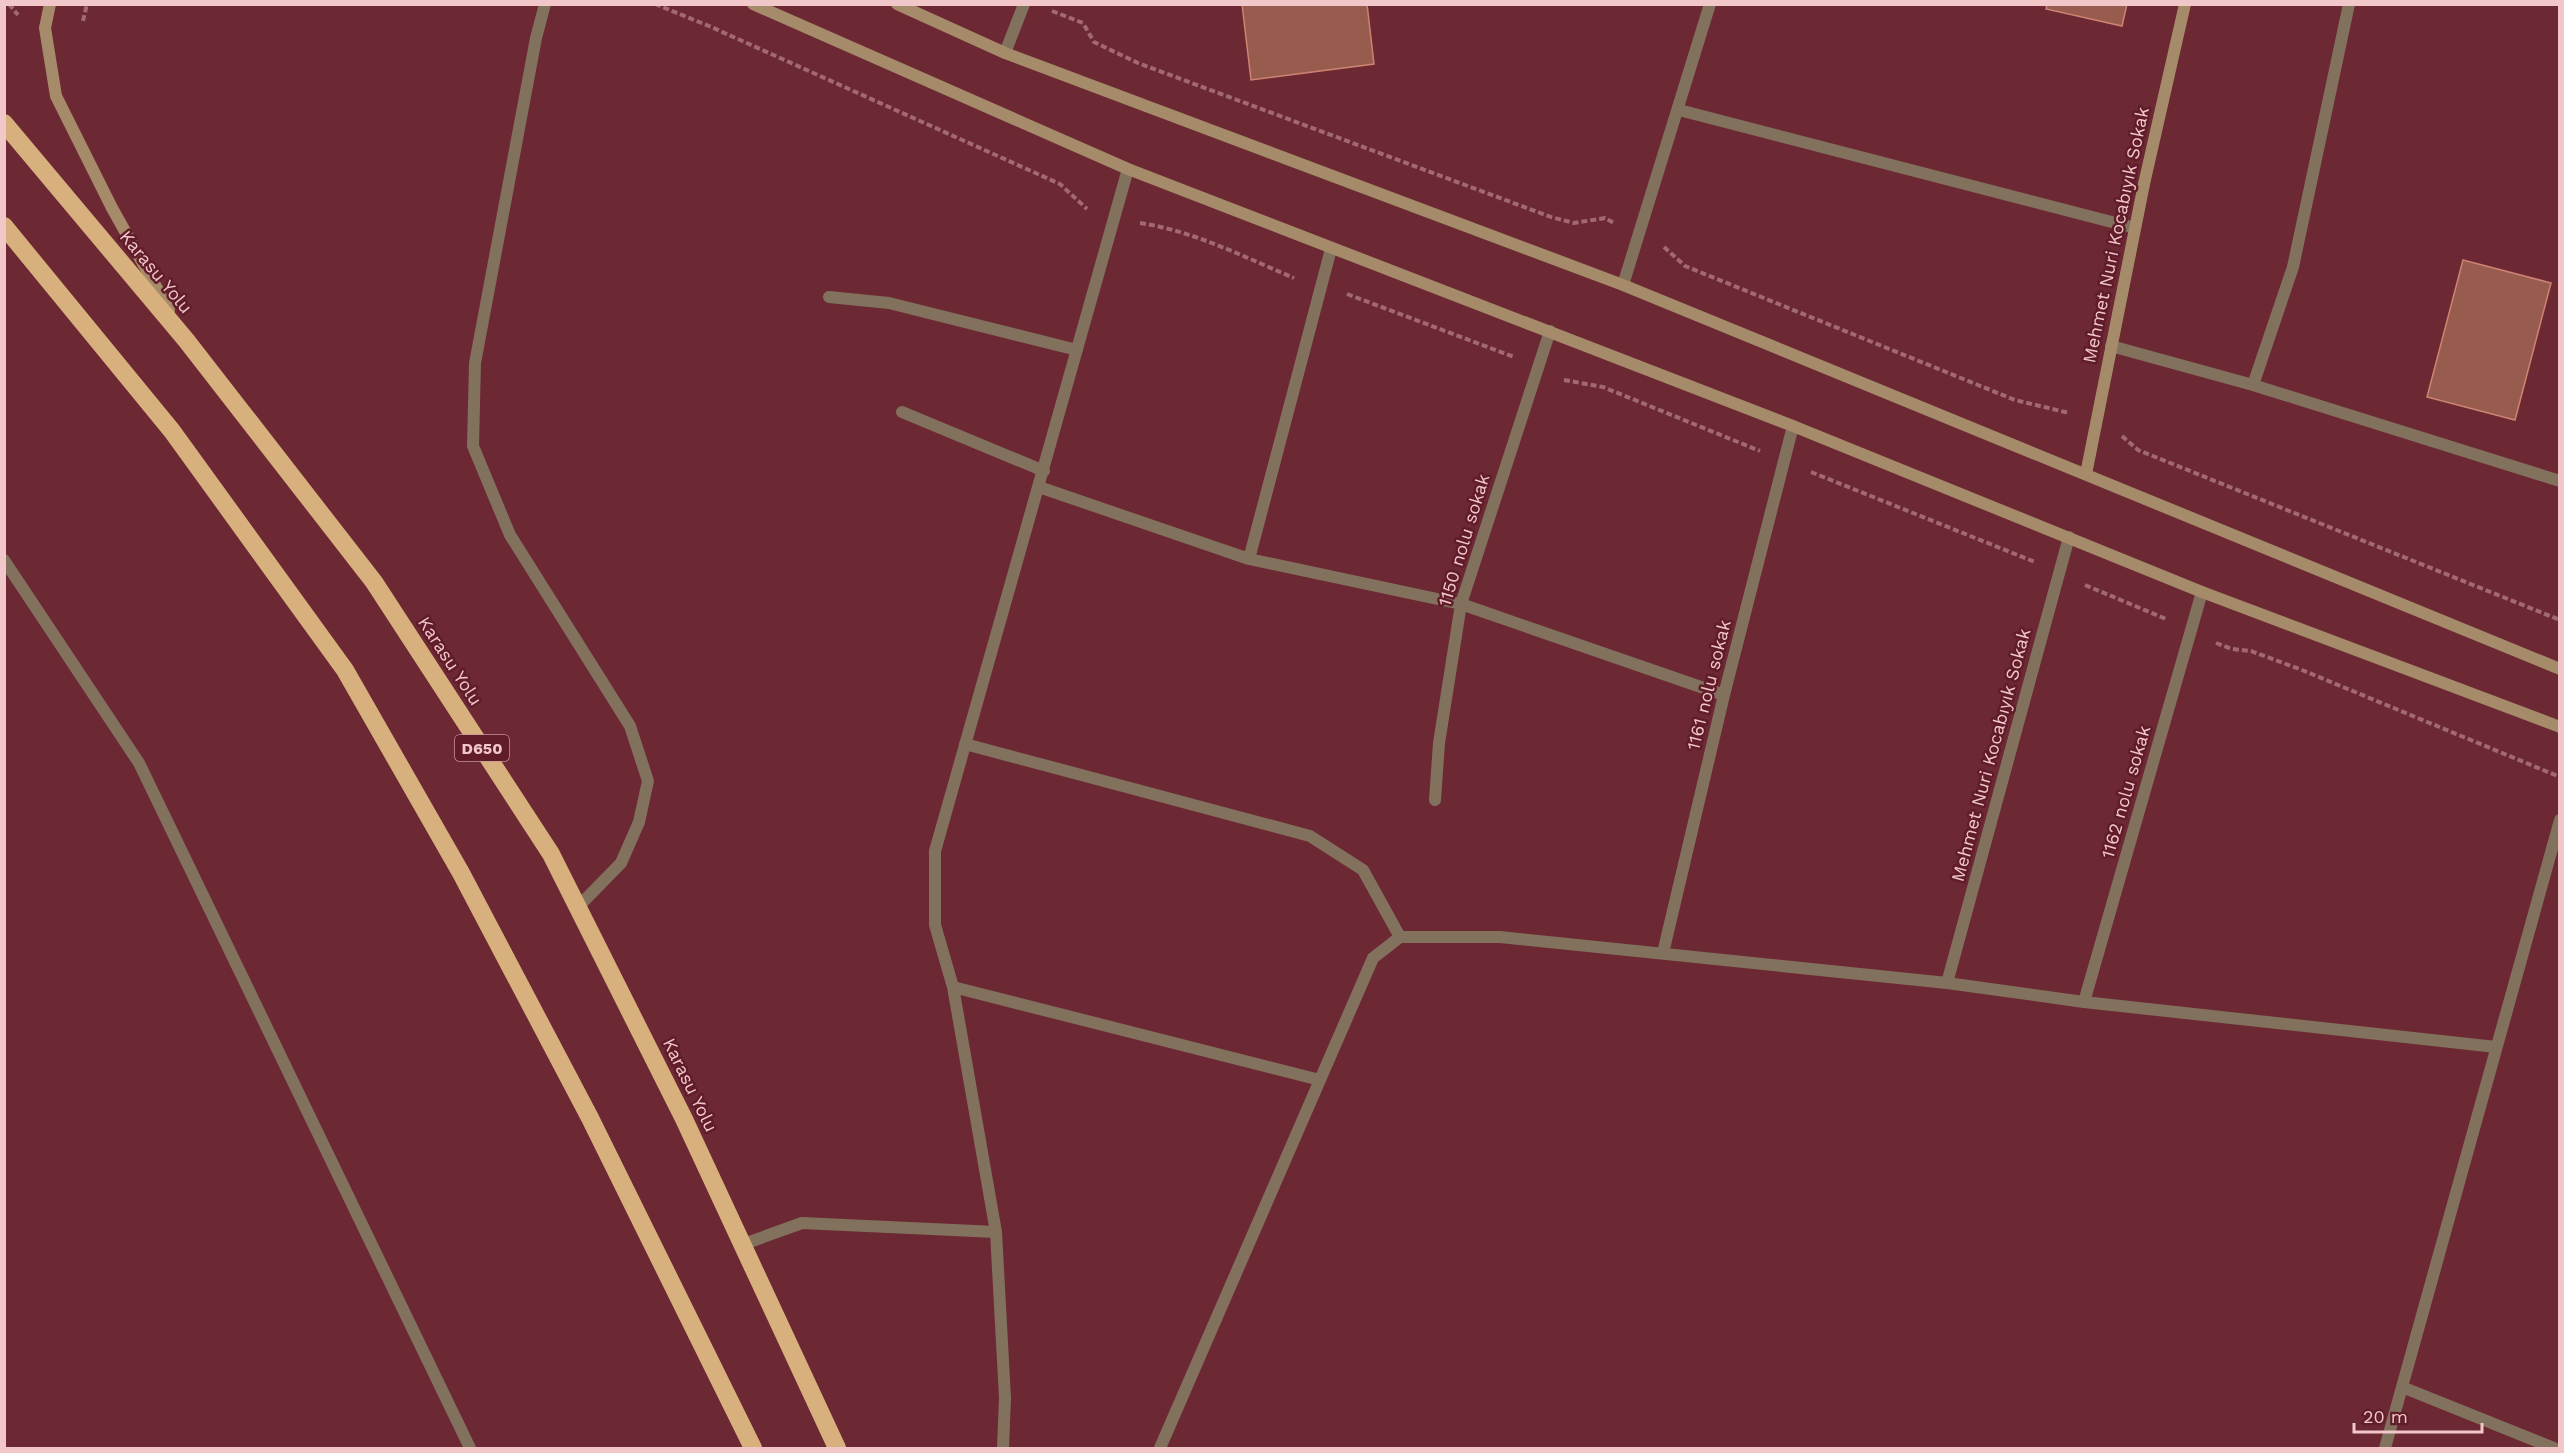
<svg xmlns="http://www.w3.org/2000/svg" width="2564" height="1453" font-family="'Work Sans',sans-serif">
<rect width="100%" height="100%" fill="#6c2833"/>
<path fill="#985c4f" stroke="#ce8372" stroke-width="1.5" d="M1242 4H1367L1374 64 1251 80Z
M2047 4H2127L2122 26 2046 9Z
M2463 260 2551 283 2515 420 2427 397Z"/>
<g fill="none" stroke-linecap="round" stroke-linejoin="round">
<path stroke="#a26970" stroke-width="4" stroke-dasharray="6 3" stroke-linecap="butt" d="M9 4 18 15
M655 4 709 26 1060 184 1087 209
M1052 11 1083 23 1094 42 1138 63 1551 217 1574 223 1605 218 1614 223
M83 21 87 4
M1140 223C1194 231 1244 257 1294 278
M1664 247 1685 266 2015 400 2069 413
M1347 294 1514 357
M1564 380 1603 387 1760 451
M2122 436 2138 450 2560 620
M1811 472 2035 562
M2085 585 2166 619
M2216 643 2232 649 2251 651 2302 670 2560 777"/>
<path stroke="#82715d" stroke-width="12" d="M545 4 536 38 475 363 473 446 510 535 630 726 648 781 639 822 621 863 578 907
M1005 53 1024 4
M1679 110 2135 228
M1623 285 1710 4
M829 297 889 303 1077 350
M2111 346 2253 385 2560 481
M2253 385 2293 267 2349 4
M902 412 1044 471
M1039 487 1249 559 1461 604 1724 695
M1249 559 1331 249
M4 560 139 763 470 1448
M965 744 1310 836 1363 870 1400 937
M1435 800 1439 743 1461 604 1550 331
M1663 953 1724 695 1793 426
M1947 983 2069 537
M953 987 1320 1080
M2084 1002 2202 592
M744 1244 802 1223 996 1232
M2402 1387 2554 1448
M1003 1448 1005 1398 996 1232 953 987 935 925V851L1128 169
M1160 1448 1373 958 1400 937H1500L1947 983 2084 1002 2496 1047
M2385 1448 2560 820"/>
<path stroke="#a58b6a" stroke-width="12" d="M50 4 45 28 56 96 112 208 169 310
M753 4 1128 169 1793 426 2202 592 2560 727
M897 4 1005 53 1623 285 2560 669
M2086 474 2144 184 2185 4"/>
<path stroke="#d7b07d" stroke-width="18" d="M4 123 186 340 374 582 551 854 684 1119 837 1448
M4 226 172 431 345 670 461 873 590 1118 753 1448"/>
</g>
<g text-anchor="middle" stroke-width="5" stroke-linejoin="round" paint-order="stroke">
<rect fill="#601d29" stroke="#c6949a" stroke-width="1.5" x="455" y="735" width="54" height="26" rx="4.5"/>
<g font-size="16" font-weight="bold" fill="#f2c7ca">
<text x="482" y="754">D650</text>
</g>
<g font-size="18" fill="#f2c7ca" stroke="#601d29">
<text transform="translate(2116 235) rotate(-78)" y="6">Mehmet Nuri Kocabıyık Sokak</text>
<text transform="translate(156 272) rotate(50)" y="6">Karasu Yolu</text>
<text transform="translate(1464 540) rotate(-73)" y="6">1150 nolu sokak</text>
<text transform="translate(450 661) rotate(57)" y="6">Karasu Yolu</text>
<text transform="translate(1709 685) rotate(-76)" y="6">1161 nolu sokak</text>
<text transform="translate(1991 755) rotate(-75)" y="6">Mehmet Nuri Kocabıyık Sokak</text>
<text transform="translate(2126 792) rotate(-74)" y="6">1162 nolu sokak</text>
<text transform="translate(690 1085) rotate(64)" y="6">Karasu Yolu</text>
</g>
</g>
<rect width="2564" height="1453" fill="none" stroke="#f2c7ca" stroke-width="12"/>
<path d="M2354 1423v9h128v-9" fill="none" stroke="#f2c7ca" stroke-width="3"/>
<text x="2363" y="1423" font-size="18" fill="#f2c7ca" stroke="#601d29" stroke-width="4.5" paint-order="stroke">20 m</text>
</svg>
